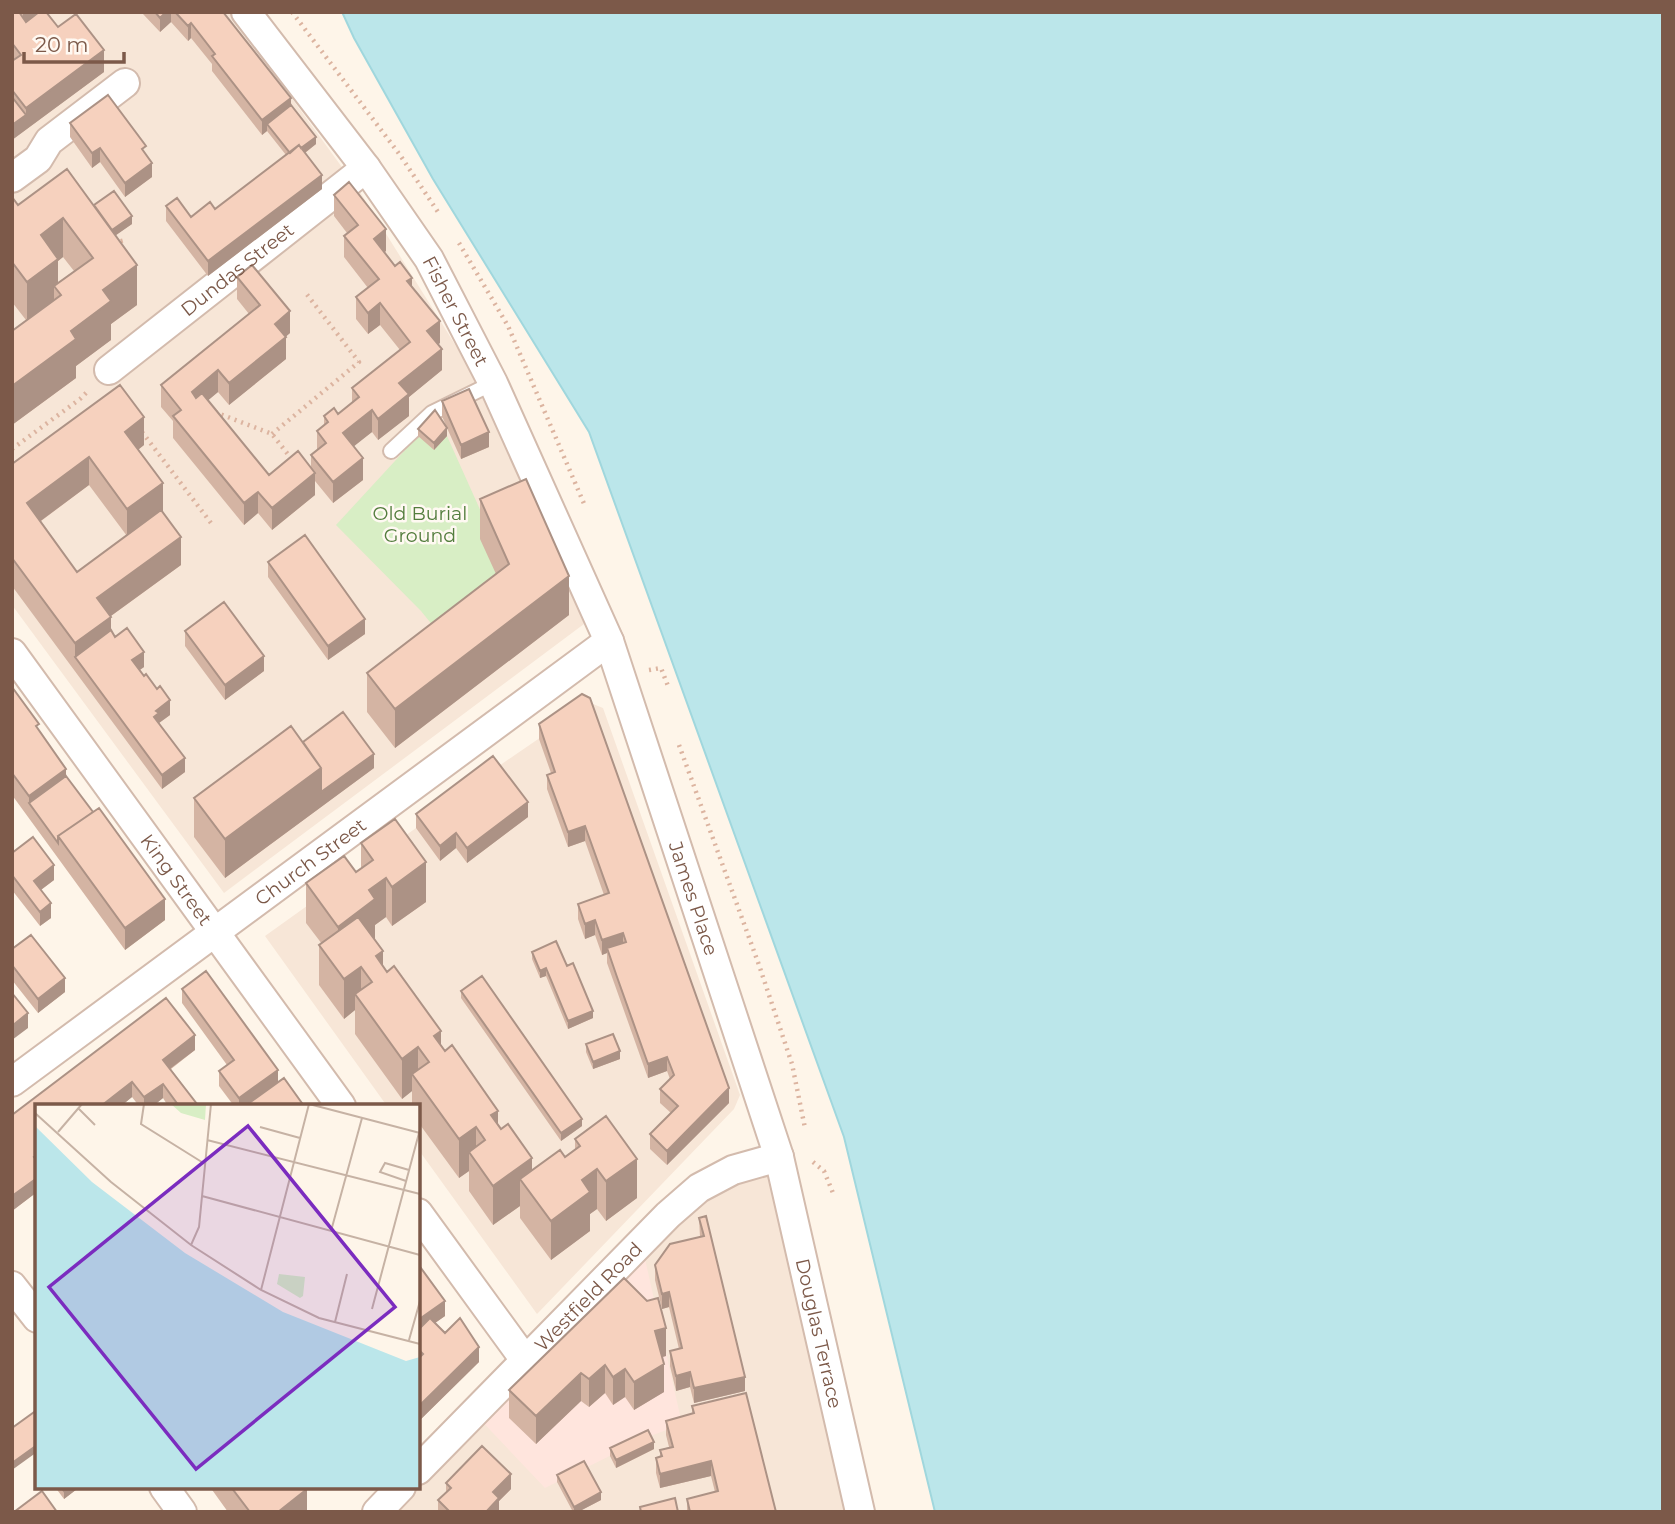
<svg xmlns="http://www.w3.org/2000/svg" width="1675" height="1524" font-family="Montserrat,sans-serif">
<rect width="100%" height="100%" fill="#fef5e9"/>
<path fill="#f7e6d7" d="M12 12H229L360 192 484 391 584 624 224 893 12 605Z
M593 704 603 708 740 1095 734 1109 537 1314 418 1149V1106H387L265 936 416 828 493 770 582 709Z
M779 1157 850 1512H377L401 1487H418V1470L668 1215Z"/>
<path fill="#ffe5dd" d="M641 1241 682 1424 648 1437 545 1488 474 1413Z"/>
<path fill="#d8eec5" d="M418 436H447L491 534 509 604 451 648 421 611 336 525Z"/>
<path fill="#bbe6ea" stroke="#a0d7dd" stroke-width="2" d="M342 12H1663V1512H935L844 1137 589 432 433 179 354 38Z"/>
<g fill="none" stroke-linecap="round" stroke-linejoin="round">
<g stroke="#d3bbad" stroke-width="18">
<path id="service" d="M391 451 432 413 493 383"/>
</g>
<g stroke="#d3bbad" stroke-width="32">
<g id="minor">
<path id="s1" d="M246 12 366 168 429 259 493 383 609 641 779 1157 860 1512"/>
<path d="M12 178 38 159 49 141 125 83"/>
<path id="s2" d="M109 370 366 168"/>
<path id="s3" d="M12 653 341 1106"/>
<path id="s4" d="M12 1082 609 641"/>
<path d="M418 1213 525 1360"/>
<path d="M12 1286 37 1318"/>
<path id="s5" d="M418 1470 668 1215 699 1188 733 1170 779 1157"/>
<path d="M164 1487 182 1512"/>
<path d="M377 1512 401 1487"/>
</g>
</g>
<path stroke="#dcb4a0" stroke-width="4.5" stroke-dasharray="2 5" stroke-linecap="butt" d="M292 12 400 155 440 215
M114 243 125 240
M459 243 508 326 585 506
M215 412 272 434 294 462
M142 432 211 523
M272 434 359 362 305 292
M12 449 80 399 89 390
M649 670 661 668 668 686
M679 745 759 965 792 1064 805 1128
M813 1162 824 1171 833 1193"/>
<use href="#service" stroke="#fff" stroke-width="14"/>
<use href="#minor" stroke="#fff" stroke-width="28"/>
</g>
<path fill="#d4b4a3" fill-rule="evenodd" d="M12 12H50L48 14 58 27 104 72 12 140Z
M143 12H223L291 105 316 144 305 153 322 189 208 276 166 221V206L191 217 215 209 286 155 267 131 262 135 212 71V64L191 38 188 41 171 22 160 32 143 14Z
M70 123 146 154 152 177 125 197 100 162 92 168 70 137Z
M334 195 386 251 384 252 412 288 440 343 438 344 442 370 409 397V416L378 440 372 432 353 446 363 480 333 503 315 481V495L272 530 258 513 244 525 173 438V421L161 407V385L249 314 237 299V277L290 333 285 337 286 359 229 405 218 392 208 400 269 475 311 468V455L317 450V431L324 425V416L338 414 352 403V388L400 350 380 325 368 334 356 319V297L368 288 344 257V236L347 233 334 216Z
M12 197 18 205 94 206 132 224 115 235 137 305 111 324V340L76 366V378L12 425V331L26 320 12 302ZM63 257 74 271 58 283V261Z
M442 401 489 447 461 459 447 428V436L434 450 418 436V429L447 428 442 416Z
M144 445 138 450 162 512 181 565 111 616V630L115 637 144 667 140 670 170 715 159 723 185 772 162 789 12 586V464ZM89 485 127 536 77 572 41 521Z
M480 499 569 615 395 748 367 712V673L496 574 480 539Z
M268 562 365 634 328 660 268 577Z
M185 631 264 671 225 700 185 646Z
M12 687 66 776 165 920 125 950 12 795Z
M539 724 729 1103 667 1165 650 1149V1134L671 1113 660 1103V1089L670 1079 667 1071 648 1078 607 963V953L602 955 595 935 585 939 578 919V904L604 895 585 841 568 847 547 789V775L551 773 539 739Z
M303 742 374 768 225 878 194 837V798Z
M416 814 528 817 467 863 456 848 440 861 416 828Z
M361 843 426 902 392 926 386 917 375 925 374 939 383 966 532 1170 565 1157 575 1149V1139L637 1198 606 1221 597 1209 590 1214V1231L551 1260 520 1218V1206L493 1225 469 1191V1171L459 1178 418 1122V1106H412V1091L402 1099 355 1034V1010L344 1019 319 985V945L322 944 306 923V883L356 872 361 868Z
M12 853 54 880 41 890 51 918 40 926 12 890Z
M12 949 65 992 38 1013 12 980Z
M532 952 593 1018 568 1029 546 976 540 978 532 959Z
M182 989 278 1083 304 1106H234L219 1086V1071L227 1065 182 1003Z
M461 991 582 1126 561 1141 461 998Z
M166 998 195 1035V1050L171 1069 197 1104V1106H168L163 1098 153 1106H139L132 1097 121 1106H37V1192L12 1211V1115Z
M586 1044 620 1059 593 1069 586 1052Z
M699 1218 745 1391 694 1403 690 1387 676 1391 670 1366V1351L679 1349 669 1307 662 1309 655 1280V1265L700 1237Z
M418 1264 445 1316 435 1323 479 1362 418 1422Z
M624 1278 666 1356 662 1357 664 1392 634 1410 625 1397 613 1405 605 1393 589 1407 581 1401 536 1444 509 1418V1390Z
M692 1406 776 1512H687V1499L715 1492 711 1476 660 1488 656 1473V1458L660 1457V1450L669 1447 666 1435V1421L692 1414Z
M610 1448 654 1449 616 1468 610 1456Z
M557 1475 601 1500 578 1512H573L557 1482Z
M446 1483 511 1489 499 1501V1512H438V1500L446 1492Z
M55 1487H77V1489L64 1499Z
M210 1487H306L307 1512H228Z"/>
<path fill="#ac9285" d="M23 12H50L23 31Z
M166 12H171V22L160 32V18Z
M191 23V38L188 41V26Z
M104 50V72L12 140V125L26 115V108Z
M291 98V113L267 124V131L262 135V120Z
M316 137V144L292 163V155Z
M100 148V162L92 168V153Z
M152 163V177L125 197V183Z
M322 175V189L208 276V261Z
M132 216V224L112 238V230Z
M63 218V257L58 261V291L54 286V301L27 322V282L41 235Z
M386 229V251L374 261V239Z
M137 265V305L111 324V340L76 366V378L12 425V386L71 331 103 290Z
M412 278V299L407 281Z
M380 303V325L368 334V313Z
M290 311V333L275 346V324Z
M440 321V343L427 353V331Z
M286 337V359L229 405V383Z
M442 349V370L409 397V416L378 440V419L399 383Z
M218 370V392L192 414V392Z
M372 410V432L343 455V433Z
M144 417V445L125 460V432Z
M447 428V436L434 450V443Z
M489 432V447L461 459V445Z
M89 457V485L27 531V503Z
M363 458V480L333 503V482Z
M315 473V495L272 530V508Z
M163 483V511L127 537V509Z
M258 492V513L244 525V503Z
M181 537V565L97 626V598Z
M569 576V615L395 748V709Z
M111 617V645L75 657V643Z
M365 619V634L328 660V646Z
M144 652V667L132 675V660Z
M264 656V671L225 700V685Z
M170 700V715L159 723 154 717 156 711Z
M374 754V768L225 878V839L321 768Z
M185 758V772L162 789V775Z
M66 769V790L29 803V796Z
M528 802V817L467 863V848Z
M585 826V841L568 847V832Z
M456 833V848L440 861V846Z
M426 862V902L392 926V887Z
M54 865V880L34 895V881Z
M386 878V917L375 925V939L338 966V927L369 890Z
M165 899V920L125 950V928Z
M51 903V918L40 926V912Z
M595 920V935L585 939V924Z
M623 933V947L607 948V953L602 955V940Z
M383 951V990L376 956Z
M361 967V1002L355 994V1010L344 1019V979Z
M546 968V976L540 978V971Z
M65 978V992L38 1013V999Z
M593 1011V1018L568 1029V1021Z
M28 1013V1028L12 1040V1026Z
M441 1031V1071L434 1036Z
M195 1035V1050L163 1074V1060Z
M418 1047V1082L412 1074V1091L402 1099V1059Z
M620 1051V1059L593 1069V1062Z
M667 1057V1071L648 1078V1064Z
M278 1070V1085L249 1106H239V1098Z
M132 1082V1097L121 1106H101Z
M163 1084V1098L153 1106H144V1097Z
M729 1088V1103L667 1165V1151Z
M498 1111V1150L491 1115Z
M582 1119V1126L561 1141V1133Z
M476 1127V1161L469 1152V1171L459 1178V1139Z
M532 1158V1196L520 1179V1206L493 1225V1186Z
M637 1159V1198L606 1221V1181Z
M597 1169V1209L590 1214V1231L551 1260V1221L582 1180Z
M37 1178V1192L12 1211V1196Z
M669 1292V1307L662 1309V1294Z
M445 1301V1316L418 1335V1320Z
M666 1328V1356L655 1359V1331Z
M479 1347V1362L418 1422V1407Z
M664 1364V1392L634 1410V1382Z
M605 1365V1393L589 1407V1379Z
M625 1369V1397L613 1405V1377Z
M690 1372V1387L676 1391V1376Z
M581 1373V1401L536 1444V1416Z
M745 1377V1391L694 1403V1388Z
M654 1442V1449L616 1468V1460Z
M37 1445V1452L12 1470V1463Z
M711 1461V1476L660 1488V1474Z
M511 1474V1489L499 1501V1512H486L493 1492Z
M69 1487H77V1489L64 1499V1491Z
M307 1489V1512H278Z
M601 1492V1500L578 1512H574V1507Z"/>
<path fill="#f6d1be" stroke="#ac9285" stroke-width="2" d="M15 12H19L26 22 39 12H46L58 27 76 14 104 50 26 108 12 90V61L21 55 12 43V14Z
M155 12H166L160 18Z
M175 12H223L291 98 262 120 212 56 215 54 191 23 188 26Z
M108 95 146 146 142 149 152 163 125 183 100 148 92 153 70 123Z
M12 97 26 115 12 125Z
M291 105 316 137 301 148 299 145 290 153 267 124Z
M299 145 322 175 208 261 166 206 177 198 191 217 210 202 215 209Z
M67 169 137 265 103 290 111 301 71 331 76 339 12 386V331L61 295 54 286 93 258 63 218 41 235 58 259 27 282 12 262V197L18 205Z
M349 182 386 229 374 239 395 266 400 262 412 278 407 281 440 321 427 331 442 349 399 383 409 394 378 419 372 410 343 433 363 458 333 482 311 455 326 443 317 431 328 422 324 416 334 408 338 414 359 397 352 388 410 342 380 303 368 313 356 297 379 279 344 236 358 225 334 195Z
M114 191 132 216 112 230 94 205Z
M252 265 290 311 275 324 286 337 229 383 218 370 192 392 196 398 202 393 269 475 298 451 315 473 272 508 258 492 244 503 173 416 181 410 161 385 260 305 237 277Z
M120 385 144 417 125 432 163 483 127 509 89 457 27 503 77 572 161 510 181 537 97 598 111 617 75 643 12 558V464Z
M469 389 489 432 461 445 442 401Z
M435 410 447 428 434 443 418 429Z
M526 479 569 576 395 709 367 673 509 564 480 499Z
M305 535 365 619 328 646 268 562Z
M224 602 264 656 225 685 185 631Z
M127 628 144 652 132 660 144 676 146 674 157 689 160 686 170 700 156 711 159 713 154 717 185 758 162 775 75 657 111 630 115 637Z
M12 687 39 724 36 726 66 769 29 796 12 773Z
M582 694 590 698 729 1088 667 1151 650 1134 678 1106 660 1089 674 1075 667 1057 648 1064 617 977 607 948 626 942 623 933 602 940 595 920 585 924 578 904 609 893 585 826 568 832 547 775 555 772 539 724Z
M343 712 374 754 321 792V768L303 742Z
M291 726 321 768 225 839 194 798Z
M493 756 528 802 467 848 456 833 440 846 416 814Z
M66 776 93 812 58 836V843L29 803Z
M99 808 165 899 125 928 58 836Z
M395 819 426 862 392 887 386 878 369 890 375 899 338 927 306 883 344 856 356 872 373 860 361 843Z
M33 837 54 865 34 881 51 903 40 912 12 875V853Z
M358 917 383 951 376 956 387 972 394 966 441 1031 434 1036 445 1051 452 1045 498 1111 491 1115 501 1129 508 1124 532 1158 493 1186 469 1152 485 1140 476 1127 459 1139 412 1074 429 1062 418 1047 402 1059 355 994 372 982 361 967 344 979 319 945Z
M31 935 65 978 38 999 12 965V949Z
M556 941 567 966 573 963 593 1011 568 1021 546 968 540 971 532 952Z
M206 971 278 1070 239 1098 219 1071 234 1060 182 989Z
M482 976 582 1119 561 1133 461 991Z
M12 993 28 1013 12 1026Z
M166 998 195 1035 163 1060 197 1104 194 1106H179L163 1084 144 1097 132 1082 101 1106H37V1155L34 1157 37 1161V1178L12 1196V1115Z
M613 1034 620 1051 593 1062 586 1044Z
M284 1078 304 1106H245Z
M606 1116 637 1159 606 1181 597 1169 582 1180 590 1192 551 1221 520 1179 560 1150 565 1157 580 1146 575 1139Z
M706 1216 745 1377 694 1388 690 1372 676 1376 670 1351 682 1348 669 1292 662 1294 655 1265 670 1244 704 1236 699 1218Z
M418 1264 445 1301 418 1320Z
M624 1278 647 1301 658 1298 666 1328 655 1331 664 1364 634 1382 625 1369 613 1377 605 1365 589 1379 581 1373 536 1416 509 1390Z
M430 1318 445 1333 460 1318 479 1347 418 1407V1359L423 1354 418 1349V1330Z
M746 1393 776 1512H690L687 1499 718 1491 711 1461 660 1474 656 1458 662 1456 660 1450 673 1447 666 1421 694 1413 692 1406Z
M37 1410V1445L12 1463V1428Z
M648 1430 654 1442 616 1460 610 1448Z
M482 1446 511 1474 493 1492 499 1498 486 1512H450L438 1500 451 1488 446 1483Z
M584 1461 601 1492 574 1507 557 1475Z
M61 1487H69L64 1491Z
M231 1487H306L307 1489 278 1512H250Z
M42 1491 57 1512H14Z
M675 1498 678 1512H641L640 1507Z"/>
<g text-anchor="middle" stroke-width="5" stroke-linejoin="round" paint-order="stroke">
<g font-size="19" fill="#7c5949" stroke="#fff9f2">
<text dy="7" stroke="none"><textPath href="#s2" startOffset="163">Dundas Street</textPath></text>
<text dy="7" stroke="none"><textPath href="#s1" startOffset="366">Fisher Street</textPath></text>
<text dy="7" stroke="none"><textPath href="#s4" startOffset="371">Church Street</textPath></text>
<text dy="7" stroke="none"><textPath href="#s3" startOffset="280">King Street</textPath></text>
<text dy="7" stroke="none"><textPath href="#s1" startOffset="1001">James Place</textPath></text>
<text dy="7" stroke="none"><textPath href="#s5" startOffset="243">Westfield Road</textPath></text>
<text dy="7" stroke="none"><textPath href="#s1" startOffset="1454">Douglas Terrace</textPath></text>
</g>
<g font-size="19" fill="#537d3d" stroke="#fff9f2">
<text x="420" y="520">Old Burial<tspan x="420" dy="22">Ground</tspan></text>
</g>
</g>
<g transform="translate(35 1104)">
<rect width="385" height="385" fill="#fef5e9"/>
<path d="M136 0H171L170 16 146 9ZM244 170 270 173 268 192 265 194 242 180Z" fill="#d8eec5"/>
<path d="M0 22 57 78 150 149 248 208 371 257 385 253V385H0Z" fill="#bbe6ea"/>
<path fill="none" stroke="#c6b2a4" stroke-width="2" d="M109 0 106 20 170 60M274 0 385 29M43 4 60 21M0 9 76 78 156 141 226 186 284 214 385 240M225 23 265 34M23 28 47 0M172 36 385 90M371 77 345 68 350 59 374 66M167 92 385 151M296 127 327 14M156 141 164 123 176 0M226 186 274 0M337 205 384 29M300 218 312 170M374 236 385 197"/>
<path fill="#7b2cbf" fill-opacity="0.15" stroke="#7b2cbf" stroke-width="3.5" d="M213 22 360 203 161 365 14 183Z"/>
<rect width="385" height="385" fill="none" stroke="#7c5949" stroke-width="3.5"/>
</g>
<rect width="1675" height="1524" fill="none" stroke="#7c5949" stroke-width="28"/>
<path d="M24 52v10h100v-10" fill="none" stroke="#7c5949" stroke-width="3.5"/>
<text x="35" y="52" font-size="21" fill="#7c5949" stroke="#fff9f2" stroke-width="5" paint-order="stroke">20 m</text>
</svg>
